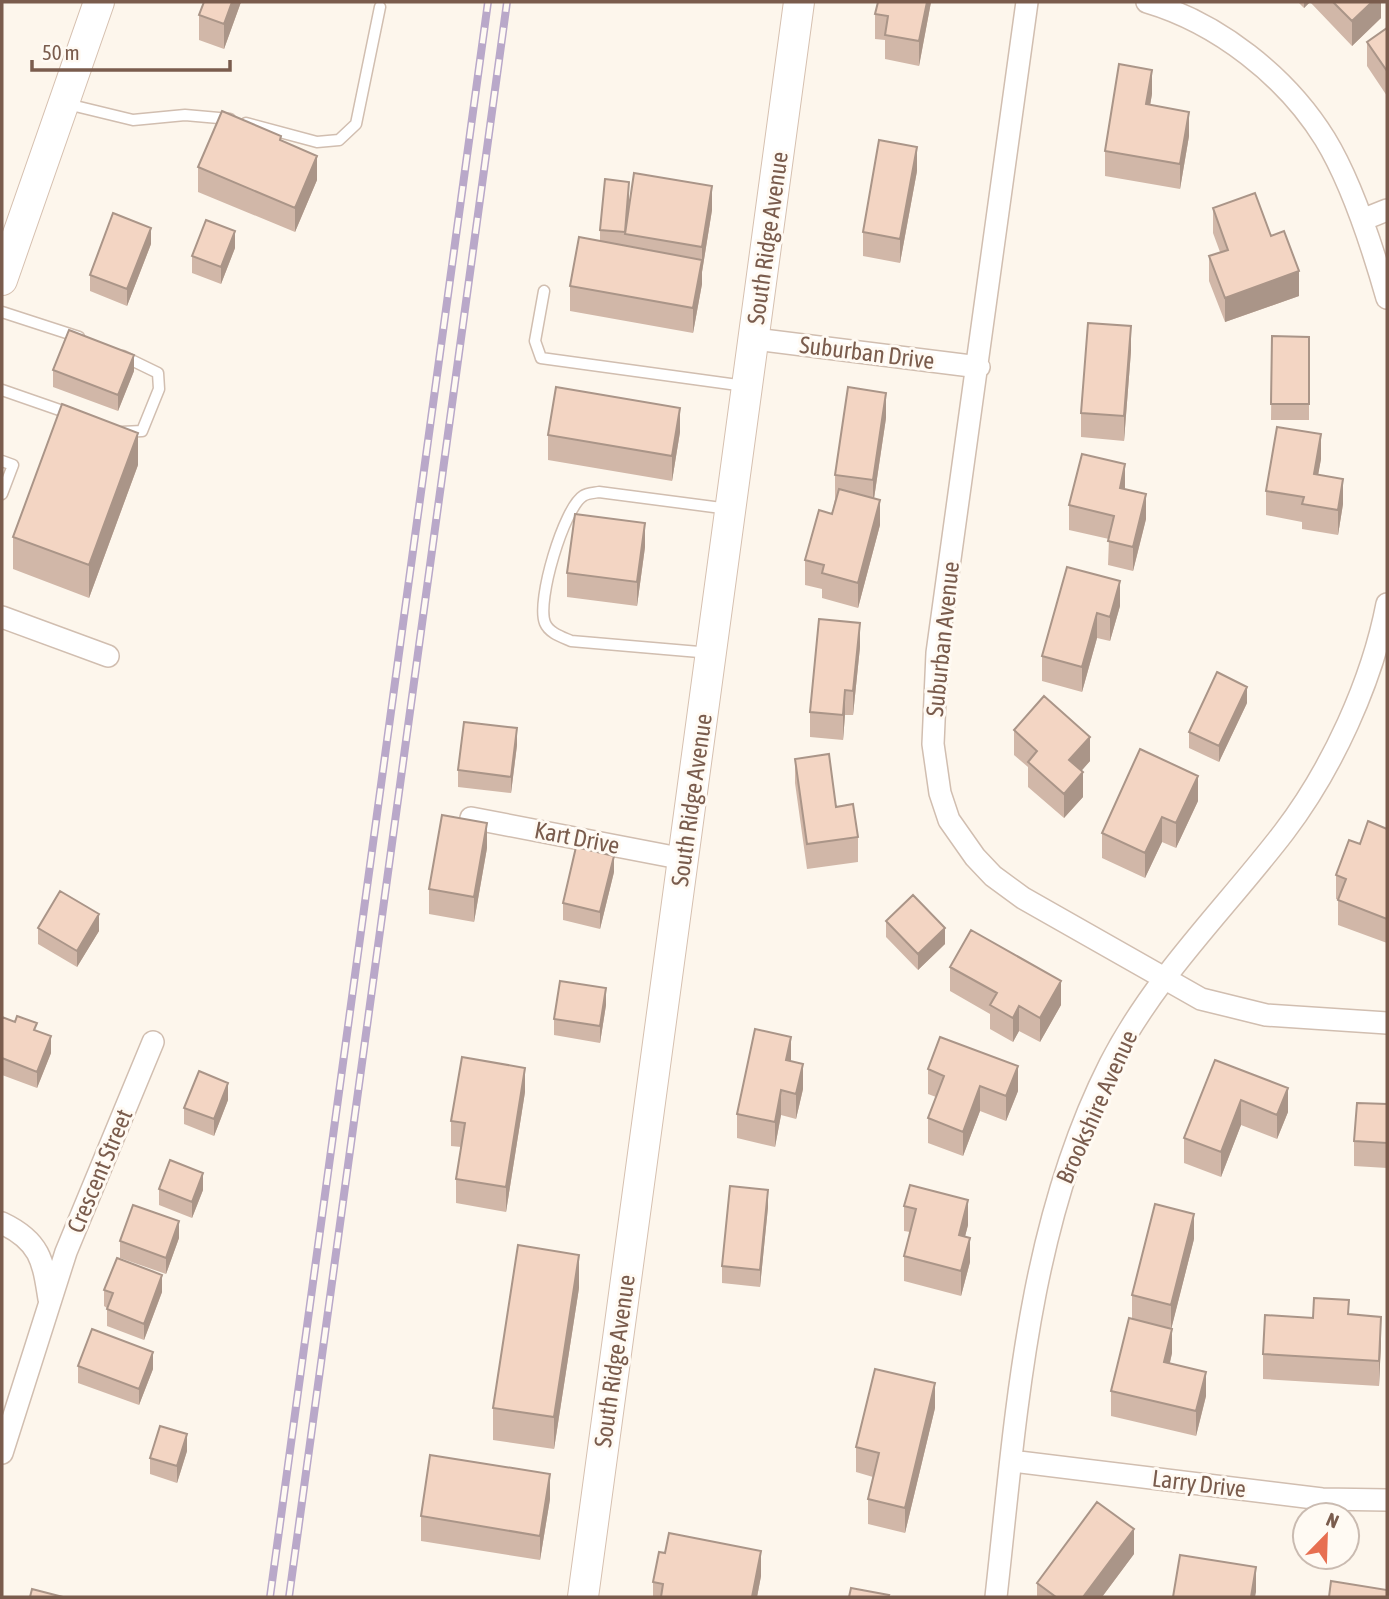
<svg xmlns="http://www.w3.org/2000/svg" width="1389" height="1599" font-family="'Asap Condensed',sans-serif">
<rect width="100%" height="100%" fill="#fdf6ec"/>
<g fill="none" stroke-linecap="round" stroke-linejoin="round">
<g stroke="#d1beb0" stroke-width="13">
<path id="lane" d="M67 104 133 120 185 115 230 119
M246 123 317 142 339 140 356 124 380 7
M544 291 535 341 541 358 745 386
M2 312 79 337
M2 390 74 415
M122 432 142 431 159 389 158 373 123 356
M2 461 13 465 2 494
M711 653 571 641C562 637 549 633 545 623 536 601 564 508 583 496 587 493 594 493 599 492L729 509"/>
</g>
<g stroke="#d1beb0" stroke-width="24">
<path id="street" d="M1027 2 937 653 933 744 940 793 949 820 975 857 993 876 1023 898 1201 999 1266 1015 1387 1023
M1147 2C1218 23 1286 76 1325 139 1352 183 1373 249 1387 298
M1362 220 1387 210
M755 339 979 367
M2 617 108 656
M471 818 684 859
M2 1223C40 1241 43 1260 49 1299
M2 1453 66 1252 153 1042
M1012 1461 1322 1499 1387 1500
M996 1597C1016 1418 1027 1228 1110 1064 1155 976 1225 909 1284 832 1332 769 1372 682 1387 604"/>
</g>
<g stroke="#d6c0b0" stroke-width="32">
<path id="secondary" d="M2 280 99 2
M583 1597 799 2"/>
</g>
<use href="#lane" stroke="#fff" stroke-width="10"/>
<use href="#street" stroke="#fff" stroke-width="21"/>
<use href="#secondary" stroke="#fff" stroke-width="30"/>
<g stroke="#b9a8c9" stroke-width="8">
<path id="rail" d="M270 1597 488 2
M289 1597 507 2"/>
</g>
<use href="#rail" stroke="#fffaf3" stroke-width="5" stroke-dasharray="16" stroke-linecap="butt"/>
</g>
<path fill="#d1b7a8" d="M204 2H241L224 49 199 40V15Z
M878 2H931L919 66 885 59V40L875 39V14Z
M1298 2H1381V18L1352 46 1310 2 1304 8Z
M1387 28V96L1367 66V42Z
M1152 94 1150 105 1189 136 1180 189 1105 176V151Z
M281 141 317 180 295 232 198 192V167Z
M917 171 900 263 863 256V232Z
M629 198 628 215 712 210 702 272V284L693 333 570 311V286L600 241V230Z
M1213 208 1299 296 1225 322 1209 281V256L1220 252 1213 233Z
M151 244 127 306 90 291V275Z
M235 248 221 284 192 273V256Z
M1272 336 1309 337V420H1271Z
M1131 351 1124 441 1081 437V413Z
M53 370 134 371 118 411 53 387Z
M886 418 874 499 880 525 858 608 822 598V589L805 585V560L832 514 835 499V475Z
M680 432 672 481 548 460V435Z
M1321 459 1318 474 1343 504 1338 535 1302 529V522L1266 515V491Z
M138 465 89 598 13 569V537Z
M1125 489 1146 519 1133 571 1108 565 1109 539 1069 530V505Z
M645 547 637 606 567 597V573Z
M1067 567 1120 606 1110 641 1097 638 1082 692 1042 681V656Z
M860 647 853 715H845L843 740 810 737V712Z
M1247 703 1219 762 1189 748V732Z
M1014 730 1090 761 1081 771 1083 797 1064 818 1028 787V767L1014 755Z
M517 745 511 793 458 787V770Z
M795 759 858 837V862L807 869 795 783Z
M1198 801 1176 848 1162 842 1145 878 1102 858V833Z
M1387 829V943L1338 925V900L1336 899V875L1360 844Z
M487 848 474 922 429 914V889Z
M614 872 600 929 563 920V903Z
M886 921 945 944 918 970 886 937Z
M38 928 99 931 77 967 38 944Z
M950 967 1061 1005 1040 1042 1019 1031 1013 1042 990 1029V1014L950 991Z
M606 1005 600 1043 554 1035V1019Z
M2 1017 37 1031 51 1053 37 1088 2 1075Z
M1215 1060 1288 1112 1277 1139 1241 1125 1221 1177 1184 1163V1138Z
M791 1062 803 1089 796 1119 781 1115 775 1147 737 1138V1114Z
M928 1069 1018 1091 1006 1121 980 1111 963 1156 928 1143V1118L936 1097 928 1094Z
M525 1092 506 1212 456 1203V1179L461 1147 451 1146V1121Z
M228 1100 214 1136 184 1124V1108Z
M1387 1104V1168L1354 1166V1141Z
M159 1189 203 1190 192 1218 159 1205Z
M904 1206 968 1225 965 1236 970 1262 961 1296 904 1281V1256L910 1232 904 1231Z
M768 1207 760 1287 722 1283V1266Z
M179 1238 166 1274 120 1258V1241Z
M1194 1239 1171 1329 1172 1353 1170 1363 1206 1396 1196 1436 1111 1416V1391L1132 1319V1295Z
M579 1288 554 1449 493 1440V1408Z
M104 1290 162 1292 144 1340 107 1326V1308L104 1306Z
M1349 1314 1381 1342 1379 1386 1263 1379V1354L1313 1318Z
M78 1366 153 1369 139 1405 78 1383Z
M935 1408 905 1533 868 1524V1499L873 1477 856 1472V1447Z
M187 1451 177 1483 150 1474V1458Z
M550 1499 540 1560 421 1541V1516Z
M1134 1554 1102 1597H1037V1583Z
M761 1576 757 1597H653V1582Z"/>
<path fill="#aa9588" d="M232 2H241L224 49V24Z
M927 2H931L919 66V41Z
M1304 2H1310L1304 8Z
M1372 2H1381V18L1352 46V21Z
M1152 70V94L1146 129V104Z
M1189 112V136L1180 189V164Z
M917 147V171L900 263V239Z
M317 156V180L295 232V208Z
M629 182V198L626 234H625V249V232Z
M712 186V210L702 272V247Z
M151 228V244L127 306V289Z
M235 231V248L221 284V267Z
M702 260V284L693 333V308Z
M1299 271V296L1225 322V298Z
M1131 326V351L1124 441V416Z
M134 355V371L118 411V395Z
M886 393V418L873 505V480Z
M680 408V432L672 481V456Z
M138 433V465L89 598V565Z
M1321 434V459L1314 498V474Z
M1125 464V489L1120 513V488Z
M1343 479V504L1338 535V510Z
M1146 494V519L1133 571V547Z
M880 500V525L858 608V583Z
M645 523V547L637 606V582Z
M1120 581V606L1110 641V617Z
M1097 613V638L1082 692V667Z
M860 623V647L853 715V691Z
M1247 687V703L1219 762V746Z
M845 690V715L843 740V715Z
M517 728V745L511 793V777Z
M1090 737V761L1069 785V760Z
M1083 772V797L1064 818V794Z
M1198 776V801L1176 848V823Z
M1162 817V842L1145 878V853Z
M487 823V848L474 922V897Z
M614 856V872L600 929V912Z
M99 914V931L77 967V951Z
M945 928V944L918 970V954Z
M1061 981V1005L1040 1042V1018Z
M606 988V1005L600 1043V1026Z
M1019 1006V1031L1013 1042V1018Z
M51 1036V1053L37 1088V1072Z
M791 1037V1061L786 1060Z
M803 1064V1089L796 1119V1094Z
M1018 1066V1091L1006 1121V1096Z
M525 1068V1092L506 1212V1187Z
M228 1083V1100L214 1136V1119Z
M980 1086V1111L963 1156V1132Z
M1288 1088V1112L1277 1139V1115Z
M781 1090V1115L775 1147V1122Z
M1241 1100V1125L1221 1177V1152Z
M203 1173V1190L192 1218V1202Z
M768 1190V1207L760 1287V1270Z
M968 1200V1225L959 1260V1235Z
M1194 1214V1239L1171 1330V1305Z
M179 1221V1238L166 1274V1258Z
M970 1238V1262L961 1296V1271Z
M579 1255V1288L554 1449V1417Z
M162 1275V1292L144 1340V1324Z
M1381 1317V1342L1379 1386V1361Z
M1172 1329V1353L1164 1387V1362Z
M153 1352V1369L139 1405V1389Z
M1206 1372V1396L1196 1436V1411Z
M935 1383V1408L905 1533V1508Z
M187 1434V1451L177 1483V1466Z
M550 1474V1499L540 1560V1536Z
M1134 1529V1554L1102 1597H1083Z
M761 1551V1576L757 1597H752Z
M1256 1567V1592L1255 1597H1251Z"/>
<path fill="#f3d5c3" stroke="#aa9588" stroke-width="2" d="M204 2H232L224 24 199 15Z
M878 2H927L919 41 885 35 888 16 875 14Z
M1333 2H1372L1352 21Z
M1387 28V71L1367 42Z
M1119 64 1152 70 1146 104 1189 112 1180 164 1105 151Z
M222 111 281 136 280 140 317 156 295 208 198 167Z
M879 140 917 147 900 239 863 232Z
M634 173 712 186 702 247 625 234Z
M605 179 629 182 625 232 600 230Z
M1255 193 1271 236 1284 231 1299 271 1225 298 1209 256 1228 250 1213 208Z
M113 213 151 228 127 289 90 275Z
M206 220 235 231 221 267 192 256Z
M579 237 702 260 693 308 570 286Z
M1088 323 1131 326 1124 416 1081 413Z
M69 330 134 355 118 395 53 370Z
M1272 336 1309 337V404H1271Z
M556 387 680 408 672 456 548 435Z
M848 387 886 393 873 480 835 475Z
M62 404 138 433 89 565 13 537Z
M1277 427 1321 434 1314 474 1343 479 1338 510 1302 504 1304 497 1266 491Z
M1082 454 1125 464 1120 488 1146 494 1133 547 1108 541 1114 516 1069 505Z
M839 489 880 500 858 583 822 573 824 565 805 560 819 510 832 514Z
M575 514 645 523 637 582 567 573Z
M1067 567 1120 581 1110 617 1097 613 1082 667 1042 656Z
M819 619 860 623 853 691 845 690 843 715 810 712Z
M1217 672 1247 687 1219 746 1189 732Z
M1044 696 1090 737 1069 760 1083 772 1064 794 1028 762 1037 751 1014 730Z
M464 722 517 728 511 777 458 770Z
M1140 749 1198 776 1176 823 1162 817 1145 853 1102 833Z
M829 754 836 807 853 804 858 837 807 844 795 759Z
M442 815 487 823 474 897 429 889Z
M1368 821 1387 829V919L1338 900 1346 879 1336 875 1349 840 1360 844Z
M576 847 614 856 600 912 563 903Z
M60 891 99 914 77 951 38 928Z
M913 895 945 928 918 954 886 921Z
M971 930 1061 981 1040 1018 1019 1006 1013 1018 990 1005 997 993 950 967Z
M560 981 606 988 600 1026 554 1019Z
M17 1016 37 1023 34 1030 51 1036 37 1072 2 1058V1017L15 1022Z
M755 1029 791 1037 786 1060 803 1064 796 1094 781 1090 775 1122 737 1114Z
M940 1037 1018 1066 1006 1096 980 1086 963 1132 928 1118 944 1076 928 1069Z
M462 1057 525 1068 506 1187 456 1179 465 1123 451 1121Z
M1215 1060 1288 1088 1277 1115 1241 1100 1221 1152 1184 1138Z
M199 1071 228 1083 214 1119 184 1108Z
M1357 1103 1387 1104V1143L1354 1141Z
M170 1160 203 1173 192 1202 159 1189Z
M910 1185 968 1200 959 1235 970 1238 961 1271 904 1256 916 1209 904 1206Z
M730 1186 768 1190 760 1270 722 1266Z
M1155 1204 1194 1214 1171 1305 1132 1295Z
M133 1205 179 1221 166 1258 120 1241Z
M518 1245 579 1255 554 1417 493 1408Z
M117 1258 162 1275 144 1324 107 1309 113 1293 104 1290Z
M1314 1298 1349 1300 1348 1314 1381 1317 1379 1361 1263 1354 1265 1315 1313 1318Z
M1129 1318 1172 1329 1164 1362 1206 1372 1196 1411 1111 1391Z
M92 1329 153 1352 139 1389 78 1366Z
M875 1369 935 1383 905 1508 868 1499 879 1453 856 1447Z
M160 1426 187 1434 177 1466 150 1458Z
M430 1455 550 1474 540 1536 421 1516Z
M1097 1502 1134 1529 1083 1597H1056L1037 1583Z
M669 1533 761 1551 752 1597H661L663 1584 653 1582 659 1552 665 1553Z
M1180 1555 1256 1567 1251 1597H1173Z
M1331 1581 1387 1590V1597H1329Z
M851 1588 889 1595 888 1597H849Z
M32 1589 63 1597H30Z"/>
<g text-anchor="middle" stroke-width="6" stroke-linejoin="round" paint-order="stroke">
<g font-size="24" fill="#7a5c4d" stroke="#fffaf3">
<text transform="translate(768 238) rotate(-82)" y="8">South Ridge Avenue</text>
<text transform="translate(867 353) rotate(7)" y="8">Suburban Drive</text>
<text transform="translate(943 639) rotate(-84)" y="8">Suburban Avenue</text>
<text transform="translate(692 800) rotate(-82)" y="8">South Ridge Avenue</text>
<text transform="translate(577 838) rotate(11)" y="8">Kart Drive</text>
<text transform="translate(1097 1107) rotate(-66)" y="8">Brookshire Avenue</text>
<text transform="translate(100 1171) rotate(-67)" y="8">Crescent Street</text>
<text transform="translate(615 1361) rotate(-82)" y="8">South Ridge Avenue</text>
<text transform="translate(1199 1484) rotate(7)" y="8">Larry Drive</text>
</g>
</g>
<rect width="1389" height="1599" fill="none" stroke="#7a5c4d" stroke-width="7"/>
<g transform="translate(1326 1536) rotate(23)"><circle r="33" fill="#fffaf3" stroke="#cabbb1" stroke-width="2"/>
<path d="M0-5L12 26L0 18L-12 26Z" fill="#e76f51"/>
<text y="-10" font-size="19" font-weight="bold" text-anchor="middle" fill="#7a5c4d">N</text>
</g>
<path d="M32 60v10h198v-10" fill="none" stroke="#7a5c4d" stroke-width="3.5"/>
<text x="42" y="60" font-size="21" fill="#7a5c4d" stroke="#fffaf3" stroke-width="5" paint-order="stroke">50 m</text>
</svg>
